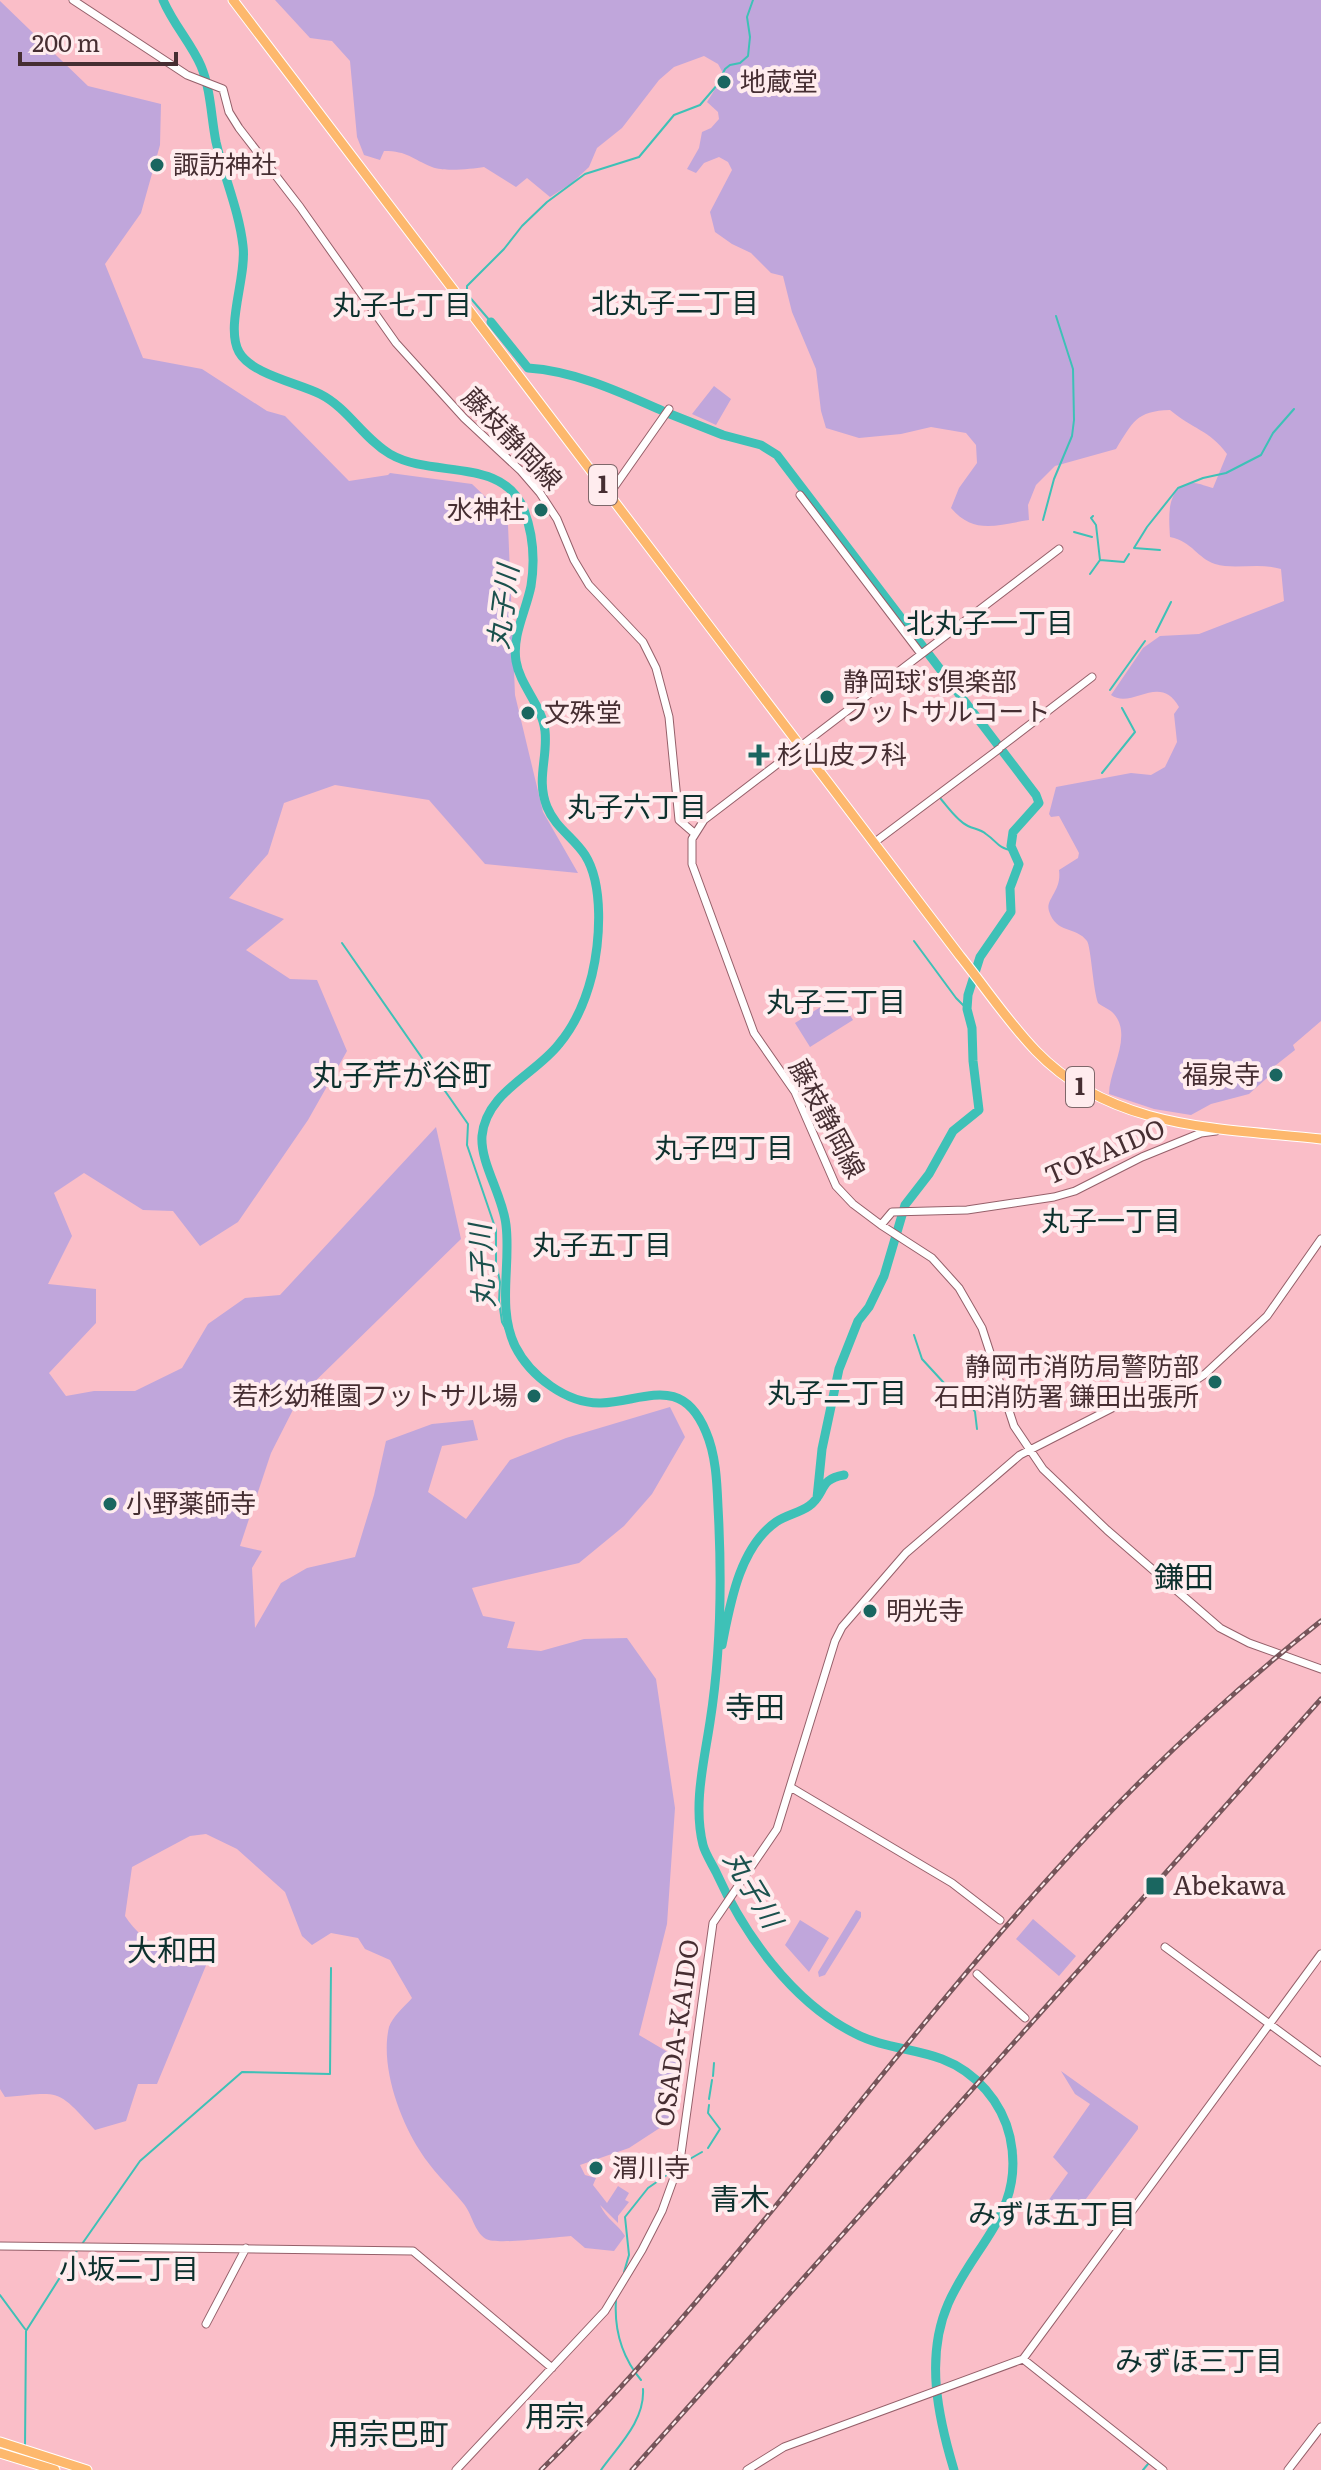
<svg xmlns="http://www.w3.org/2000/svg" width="1321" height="2470" font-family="Literata,'Noto Sans JP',serif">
<rect width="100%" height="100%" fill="#fabec8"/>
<path fill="#c0a6db" d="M275 0H1321V1021L1293 1045 1295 1050 1267 1072V1078L1249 1094 1211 1104 1191 1115 1154 1109 1109 1094C1109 1070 1133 1036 1114 1014 1110 1009 1103 1007 1098 1003 1093 989 1091 947 1087 941 1076 926 1056 934 1049 911 1045 899 1062 891 1059 870L1078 858 1079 853 1059 816 1051 817 1049 814 1056 787 1131 773 1151 775 1165 767 1177 742 1174 714 1179 707C1160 672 1132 710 1111 695L1143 648 1160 636 1199 634 1284 601 1281 569C1259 562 1235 570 1215 564 1197 558 1193 542 1170 537 1169 518 1165 485 1194 483 1199 483 1208 487 1213 488L1227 454C1210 430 1192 429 1170 410 1136 411 1133 422 1116 449L1055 466 1036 485 1028 505 1029 520C997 525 974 535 951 508L959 488 977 463 976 445 966 433 931 427 901 434 859 438 826 428 821 411 816 369 792 312 783 276 771 273 751 253 732 244 715 232 710 212 732 170 728 162 719 157 704 163 696 173 687 169 699 148 702 132 711 128 719 119 718 112 707 102 724 75 718 64 704 56 674 67 659 80 622 128 597 148 589 167 572 183 550 197 527 178 516 187 484 167C471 169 444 172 432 167 412 159 408 151 384 151L380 160 364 155 357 137 350 61 332 41 310 38Z
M0 1 88 86 161 104 160 145 141 213 105 264 143 358 202 369 267 411 285 416 349 481 388 475 390 473 472 484 492 503 508 525 515 695 543 812 578 873 485 864 429 800 335 785 284 803 268 854 229 898 284 919 246 950 290 979 317 980 347 1051 308 1120 238 1222 200 1246 173 1211 143 1210 84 1173 54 1193 72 1236 48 1284 96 1289V1323L49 1373 66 1396 94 1391H135L182 1368 208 1324 245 1298 280 1295 436 1127 461 1239 300 1396 271 1453 240 1546 262 1551 252 1568 255 1628 281 1583 307 1568 355 1557 374 1495 386 1441 432 1424 473 1420 478 1440 442 1446 428 1492 466 1519 510 1460 566 1438 670 1407 685 1437 652 1494 624 1526 579 1563 472 1588 483 1616 515 1622 507 1648 541 1651 584 1639 627 1638 656 1679 675 1808 667 1924 639 2035 683 2061 672 2120 629 2148 580 2165 585 2175 596 2178 593 2185 607 2203 618 2186 629 2193 625 2200 629 2202 618 2216V2223L600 2205C607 2220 617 2223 625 2236L614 2251 585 2248 571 2236C554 2237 497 2245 486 2239 474 2232 472 2213 463 2203 449 2186 431 2169 420 2151 399 2118 380 2065 389 2027 392 2017 405 2006 412 1998L390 1960 365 1949 358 1938 331 1933 312 1945 302 1936 285 1892 237 1849 206 1834 190 1836 132 1867 125 1916C146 1948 172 1952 207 1963L157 2084H138L126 2121 95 2130C56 2088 62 2092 5 2097L0 2089Z
M714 386 731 399 716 425 692 414Z
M838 996 853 1020 810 1047 795 1023Z
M856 1910 861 1912V1917L825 1975 819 1977 818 1972Z
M1033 1919 1076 1956 1059 1976 1016 1939Z
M800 1920 829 1938 809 1972 785 1945Z
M1061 2071 1138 2126V2129L1071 2219 1048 2201 1068 2173 1053 2157 1090 2104 1075 2094Z"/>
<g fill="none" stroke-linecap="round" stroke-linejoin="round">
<path stroke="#3ec1b7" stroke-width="2" d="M491 322 467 294V286L504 249 522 226 547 202 585 174 639 157 674 115 700 105 718 84 725 69 730 65 740 63 748 56 750 37 747 17 753 0
M1093 516 1091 518 1096 525 1100 560
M1043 520 1054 479 1072 436 1074 420 1073 369 1056 316
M1074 532 1092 537
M1160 550 1134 548 1147 527 1178 488 1203 478 1226 473 1261 455 1273 433 1294 409
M1090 574 1100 560 1124 562 1129 554
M1156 632 1171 602
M1110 690 1145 641
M1102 773 1135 732 1122 708
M940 798C948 807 957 821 968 826 974 829 980 829 986 834 999 843 996 847 1013 851
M914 941 956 998 967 1009
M342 943 468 1124 467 1145 496 1230V1263L500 1282 499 1301 502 1322 516 1348
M914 1335 922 1359 944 1383 967 1399 975 1412 977 1429
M713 2076 714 2063
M709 2099 712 2080
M708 2148 720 2129 708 2113 709 2105
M688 2160 702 2152
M82 2244 140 2161 242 2072 330 2074 331 1968
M624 2272 629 2255 625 2217 648 2188 674 2170
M0 2295 25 2329
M616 2300C614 2330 622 2357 641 2380
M25 2448 26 2331 78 2249
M601 2470C618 2446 645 2421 643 2389
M1143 2470 1148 2464"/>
<path stroke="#3ec1b7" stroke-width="9" d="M163 0C173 24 191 43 201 66 211 90 211 117 216 142 224 177 239 210 243 246 247 276 225 327 239 352 251 374 298 383 320 394 348 408 363 438 390 454 433 479 503 456 524 510 533 534 535 561 531 586 526 611 512 635 516 661 520 686 542 705 545 731 548 758 536 779 547 807 555 827 574 838 585 855 604 885 600 941 592 975 586 999 575 1025 559 1044 535 1075 486 1092 482 1136 480 1163 503 1196 506 1225 511 1265 497 1308 515 1346 530 1376 567 1404 601 1403 645 1401 682 1374 706 1432 716 1455 717 1483 718 1507 722 1578 721 1652 710 1722 704 1762 693 1805 703 1845 705 1853 712 1864 716 1872 744 1934 792 2002 854 2033 882 2048 913 2048 942 2059 976 2072 1002 2102 1010 2137 1026 2211 974 2244 948 2304 925 2357 938 2417 954 2470
M491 322 528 368C575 371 620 392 663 411
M670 414 723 435 761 445 777 455 1036 795 1039 803 1013 832 1011 846 1019 864 1010 888 1011 912 980 957 968 995 967 1009 972 1028 973 1061 979 1110 953 1131 929 1174 905 1205 884 1276 869 1307 858 1321 839 1369 822 1449 817 1498
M722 1645C730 1605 739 1548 776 1522 786 1515 799 1513 809 1506 826 1494 818 1479 844 1475"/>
<g stroke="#95606a" stroke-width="9">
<path id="secondary" d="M73 0 187 75 223 89 229 112 239 128 300 207 396 343 464 418 521 471 540 493 557 519 574 560 589 585 643 642 656 668 669 717 679 820 694 833
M610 493 669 409
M800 495 921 654
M1059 549 704 820 692 839V864L754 1033 795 1092 836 1186 853 1204 881 1225 892 1212 967 1210 1054 1197 1075 1191 1142 1157 1201 1133 1216 1131
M1002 746 1092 677
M875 842 999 749
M881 1225 932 1258 959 1288 982 1328 1014 1426 1043 1469 1107 1530 1220 1628 1249 1643 1321 1669
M792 1788 952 1883 1000 1920
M1165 1947 1321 2062
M977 1974 1025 2018
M0 2246 413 2251 552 2368
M206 2324 246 2248
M1023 2359 1163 2470
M456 2470 605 2311 642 2250 662 2211 680 2161 713 1923 777 1829 835 1641 842 1627 906 1553 1020 1455 1126 1401 1163 1386 1196 1380 1205 1374 1267 1316 1321 1239
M747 2470 784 2447 1023 2359 1321 1954
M1288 2470 1321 2427"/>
</g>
<g stroke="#fff" stroke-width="11">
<path id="highway" d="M233 0 960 956C985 987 1008 1022 1036 1051 1112 1130 1220 1128 1321 1139
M0 2442 87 2470
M0 2453 55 2470"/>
</g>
<use href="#secondary" stroke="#fff" stroke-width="7"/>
<use href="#highway" stroke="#fdb86d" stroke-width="9"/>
<g stroke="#76555a" stroke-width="5">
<path id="rail" d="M541 2470C729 2284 879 2064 1057 1869 1138 1779 1226 1696 1321 1621
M632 2470 1321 1699"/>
</g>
<use href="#rail" stroke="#ffecee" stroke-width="2" stroke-dasharray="6" stroke-linecap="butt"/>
</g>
<g fill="#1a6660" stroke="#ffecee" stroke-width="3">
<circle cx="724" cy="82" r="8"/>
<circle cx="157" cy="165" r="8"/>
<circle cx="541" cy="510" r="8"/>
<circle cx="827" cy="697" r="8"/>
<circle cx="528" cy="713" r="8"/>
<path d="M755 743h8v8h8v8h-8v8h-8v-8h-8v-8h8z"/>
<circle cx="1276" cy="1075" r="8"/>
<circle cx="1215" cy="1382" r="8"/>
<circle cx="534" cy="1396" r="8"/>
<circle cx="110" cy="1504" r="8"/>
<circle cx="870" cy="1611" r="8"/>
<rect x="1145" y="1876" width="20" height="20" rx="4"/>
<circle cx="596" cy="2168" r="8"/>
</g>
<g text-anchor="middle" stroke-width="8" stroke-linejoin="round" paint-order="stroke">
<g fill="#ffecee" stroke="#7e676a" stroke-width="2">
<rect x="589" y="465" width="28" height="40" rx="6"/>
<rect x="1066" y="1067" width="28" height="40" rx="6"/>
</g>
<g font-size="24" font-weight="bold" fill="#462e32">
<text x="603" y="493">1</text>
<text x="1080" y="1095">1</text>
</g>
<g font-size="26" fill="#462e32" stroke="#ffecee" text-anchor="start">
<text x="740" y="91">地蔵堂</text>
<text x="173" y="174">諏訪神社</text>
<text x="525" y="519" text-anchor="end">水神社</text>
<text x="843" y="691">静岡球's倶楽部<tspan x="843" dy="30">フットサルコート</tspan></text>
<text x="544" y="722">文殊堂</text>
<text x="777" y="764">杉山皮フ科</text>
<text x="1260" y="1084" text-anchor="end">福泉寺</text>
<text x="1199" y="1376" text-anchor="end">静岡市消防局警防部<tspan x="1199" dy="30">石田消防署 鎌田出張所</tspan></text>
<text x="518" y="1405" text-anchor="end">若杉幼稚園フットサル場</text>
<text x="126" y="1513">小野薬師寺</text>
<text x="886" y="1620">明光寺</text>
<text x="1173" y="1895">Abekawa</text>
<text x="612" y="2177">渭川寺</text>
</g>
<g font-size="26" fill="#462e32" stroke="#ffecee">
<text transform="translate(512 439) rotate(46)" y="9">藤枝静岡線</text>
<text transform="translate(827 1119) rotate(62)" y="9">藤枝静岡線</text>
<text transform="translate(1105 1152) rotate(-23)" y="9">TOKAIDO</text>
<text transform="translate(677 2033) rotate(-82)" y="9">OSADA-KAIDO</text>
</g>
<g font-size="28" fill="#0e312e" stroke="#ffecee">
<text x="675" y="313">北丸子二丁目</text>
<text x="402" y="315">丸子七丁目</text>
<text x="990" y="633">北丸子一丁目</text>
<text x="637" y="817">丸子六丁目</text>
<text x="836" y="1012">丸子三丁目</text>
<text x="724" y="1158">丸子四丁目</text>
<text x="1111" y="1231">丸子一丁目</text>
<text x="602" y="1255">丸子五丁目</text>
<text x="837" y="1403">丸子二丁目</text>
<text x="1052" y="2224">みずほ五丁目</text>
<text x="129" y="2279">小坂二丁目</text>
<text x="1199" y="2371">みずほ三丁目</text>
</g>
<g font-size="28" font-style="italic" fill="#1b514d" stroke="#ffecee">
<text transform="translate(503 607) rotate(-83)" y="10">丸子川</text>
<text transform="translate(482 1266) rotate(-93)" y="10">丸子川</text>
<text transform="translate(753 1889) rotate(59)" y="10">丸子川</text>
</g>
<g font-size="30" fill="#0e312e" stroke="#ffecee">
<text x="402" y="1086">丸子芹が谷町</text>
<text x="1184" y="1588">鎌田</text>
<text x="755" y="1718">寺田</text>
<text x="172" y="1961">大和田</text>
<text x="740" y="2210">青木</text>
<text x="555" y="2427">用宗</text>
<text x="389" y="2445">用宗巴町</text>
</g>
</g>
<path d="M20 52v12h156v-12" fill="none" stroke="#462e32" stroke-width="4"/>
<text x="32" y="52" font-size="24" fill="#462e32" stroke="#ffecee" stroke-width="6" paint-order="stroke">200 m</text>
</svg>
